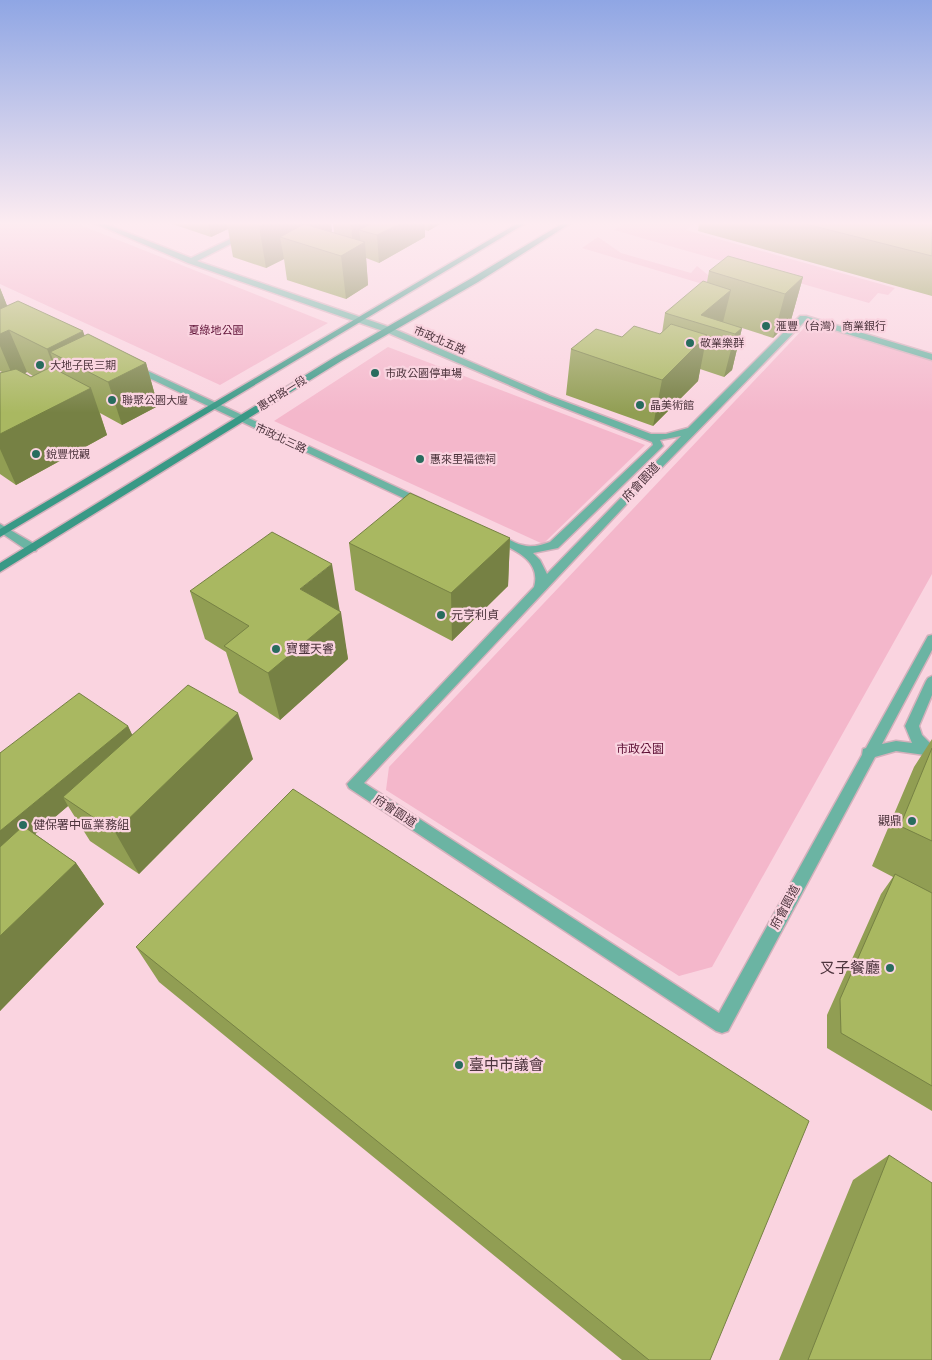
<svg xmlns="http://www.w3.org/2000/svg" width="932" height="1360" font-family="Lato,'Noto Sans TC',sans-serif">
<rect width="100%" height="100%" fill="#fad4e0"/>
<path fill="#f4b7cb" d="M0 223H75L328 323 220 385 0 284Z
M625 223H695L686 230 895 288 888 295 878 293 869 303 614 230Z
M598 237 621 253 691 273 697 266 718 283 789 303 783 308 582 248Z
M821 327 932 359V574L712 967 679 976 386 790 389 767 804 328Z
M388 347 645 445 543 544 274 421Z"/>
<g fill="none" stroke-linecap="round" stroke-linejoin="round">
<g stroke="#d4b1bc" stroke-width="3">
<path id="street" d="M94 223H103L191 258 263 223H272L197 261 392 328 550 396 651 434H666L688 428 800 316H806L932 354V360L805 321 637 493 364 783 719 1013 862 755 863 749 866 748 928 636 932 635V650L882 744 896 741 912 743 905 726 926 681 928 678 932 676V695L919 726 922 735 932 745V756L896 751 875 757 728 1031 722 1033 716 1031 349 788 347 784 534 587C542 559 512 549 491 539L490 537 491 535C502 532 511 543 522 545 531 548 542 545 550 542L653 445 652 442 544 400 386 332 188 263ZM681 436 547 574 540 560 533 553 558 548 661 448 663 446 660 440Z
M135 365 424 500 425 502 420 505 416 504 132 370 131 368Z
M0 524 36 545 37 548 36 551H28L0 532Z"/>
</g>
<g stroke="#d4b1bc" stroke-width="3">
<path id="secondary" d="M518 223H526L0 537V529Z
M563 223H571L478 282 341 361 0 572V563L335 357 472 278Z"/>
</g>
<use href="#street" fill="#6bb4a3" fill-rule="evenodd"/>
<use href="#secondary" fill="#399986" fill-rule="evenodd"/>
</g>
<path fill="#919e53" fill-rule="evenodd" d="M169 223H331L332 231 331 232 334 233 333 223H442L428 231 425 230V237L379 263 366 258 368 285 346 299 287 280 284 259 266 268 233 257 228 229 211 237Z
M699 223H932V296L698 231Z
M709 271 803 277 791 320 773 338 742 328 732 370 724 377 700 369 698 381 653 426 566 395 571 349 622 337 660 334 662 333 665 313 707 282Z
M0 288 7 306 84 336 146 363 158 406 122 425 100 413 107 435 16 485 0 474V373L2 372 0 371ZM27 372 33 376 31 377 25 373Z
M510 538 508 586 452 641 355 590 349 543Z
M190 591 339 611 348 659 280 720 239 693 226 652 205 639Z
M128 726 132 735 253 759 139 874 90 841 68 806 35 834 76 863 104 904 0 1011V753Z
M932 739V1111L827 1048V1015L881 894 893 877 872 866 914 767Z
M136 947 710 1360H622L159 982Z
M889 1155 932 1360H779L853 1180Z"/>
<path fill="#768144" d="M208 223H227L228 229 211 237Z
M265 223H331L332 231 330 233 280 237 284 259 266 268 259 226Z
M355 223H372L359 230 361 245 365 242 368 285 346 299 341 256 353 249 351 225Z
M401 223H425V237L379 263 377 235Z
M428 223H442L428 231Z
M803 277 791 320 773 338 785 294Z
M0 288 12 318 0 323Z
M731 290 721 330 701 315Z
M742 328 732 370 724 377 735 334Z
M9 330 27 372 14 379 0 346V334Z
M83 331 98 374 50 352 65 391H63L47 349Z
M707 335 698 381 653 426 662 380Z
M146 363 158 406 122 425 108 382Z
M91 388 107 435 16 485 0 449V434Z
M510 538 508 586 452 641 451 593Z
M332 564 340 612 300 589Z
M341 612 348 659 280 720 268 673Z
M238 713 253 759 139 874 115 832Z
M128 726 138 747 63 797 68 806 0 864V831Z
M76 863 104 904 0 1011V936Z"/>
<path fill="#a9b861" stroke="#768144" d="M250 223H265L259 226Z
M345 223H355L351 225Z
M372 223H401L377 235 359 230Z
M802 223H932V256Z
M304 224 365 242 341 256 280 237Z
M728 256 803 277 785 294 709 271Z
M703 281 731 290 701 315 742 328 735 334 665 313Z
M18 301 83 331 47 349 9 330 0 334V309Z
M671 324 707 335 662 380 571 349 596 329 622 337 634 326 660 334Z
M88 334 146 363 108 382 50 352Z
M51 367 91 388 0 434V373L16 369 31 377Z
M410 493 510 538 451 593 349 543Z
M272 532 332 564 300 589 341 612 268 673 224 646 249 626 190 591Z
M188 685 238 713 115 832 63 797Z
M79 693 128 726 0 831V753Z
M932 748V841L900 826Z
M293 789 809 1121 710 1360H649L136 947Z
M23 826 76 863 0 936V847Z
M895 874 932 893V1086L841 1033 840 999Z
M889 1155 932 1183V1360H808Z"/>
<linearGradient id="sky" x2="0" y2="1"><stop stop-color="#8fa6e4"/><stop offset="0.54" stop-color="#fdecf1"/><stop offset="1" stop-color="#fdecf1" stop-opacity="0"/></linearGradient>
<rect width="932" height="413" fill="url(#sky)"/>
<g fill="#286c5e" stroke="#fad4e0" stroke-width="2">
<circle cx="766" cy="326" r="5"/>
<circle cx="690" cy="343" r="5"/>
<circle cx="40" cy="365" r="5"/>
<circle cx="375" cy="373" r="5"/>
<circle cx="112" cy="400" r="5"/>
<circle cx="640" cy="405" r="5"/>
<circle cx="36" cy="454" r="5"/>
<circle cx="420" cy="459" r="5"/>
<circle cx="441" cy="615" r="5"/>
<circle cx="276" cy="649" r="5"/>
<circle cx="912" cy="821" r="5"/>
<circle cx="23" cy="825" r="5"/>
<circle cx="890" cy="968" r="5"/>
<circle cx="459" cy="1065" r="5"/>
</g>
<g text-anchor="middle" stroke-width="4.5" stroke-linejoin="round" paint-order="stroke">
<g font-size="11" fill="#4d343d" stroke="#fad4e0" text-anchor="start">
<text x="776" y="330">滙豐（台灣）商業銀行</text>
<text x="700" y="347">敬業樂群</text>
<text x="50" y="369">大地子民三期</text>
<text x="385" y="377">市政公園停車場</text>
<text x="122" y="404">聯聚公園大廈</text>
<text x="650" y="409">晶美術館</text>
<text x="46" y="458">銳豐悅觀</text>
<text x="430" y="463">惠來里福德祠</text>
</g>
<g font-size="11" fill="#5b0c32" stroke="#fad4e0">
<text x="216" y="334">夏綠地公園</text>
</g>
<g font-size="11" fill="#4d343d" stroke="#fad4e0">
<text transform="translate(440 340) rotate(23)" y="4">市政北五路</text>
<text transform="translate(282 393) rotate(-32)" y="4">惠中路一段</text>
<text transform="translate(281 438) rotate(25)" y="4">市政北三路</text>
</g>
<g font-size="12" fill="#4d343d" stroke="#fad4e0">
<text transform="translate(641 482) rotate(-47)" y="4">府會園道</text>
<text transform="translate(395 811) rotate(33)" y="4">府會園道</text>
<text transform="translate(785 907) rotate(-62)" y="4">府會園道</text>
</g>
<g font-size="12" fill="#4d343d" stroke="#fad4e0" text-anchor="start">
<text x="451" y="619">元亨利貞</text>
<text x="286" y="653">寶璽天睿</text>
<text x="902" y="825" text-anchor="end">觀鼎</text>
<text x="33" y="829">健保署中區業務組</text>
</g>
<g font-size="12" fill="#5b0c32" stroke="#fad4e0">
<text x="640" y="753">市政公園</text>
</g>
<g font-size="15" fill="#4d343d" stroke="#fad4e0" text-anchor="end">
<text x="880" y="973">叉子餐廳</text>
<text x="469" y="1070" text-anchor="start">臺中市議會</text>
</g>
</g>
</svg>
